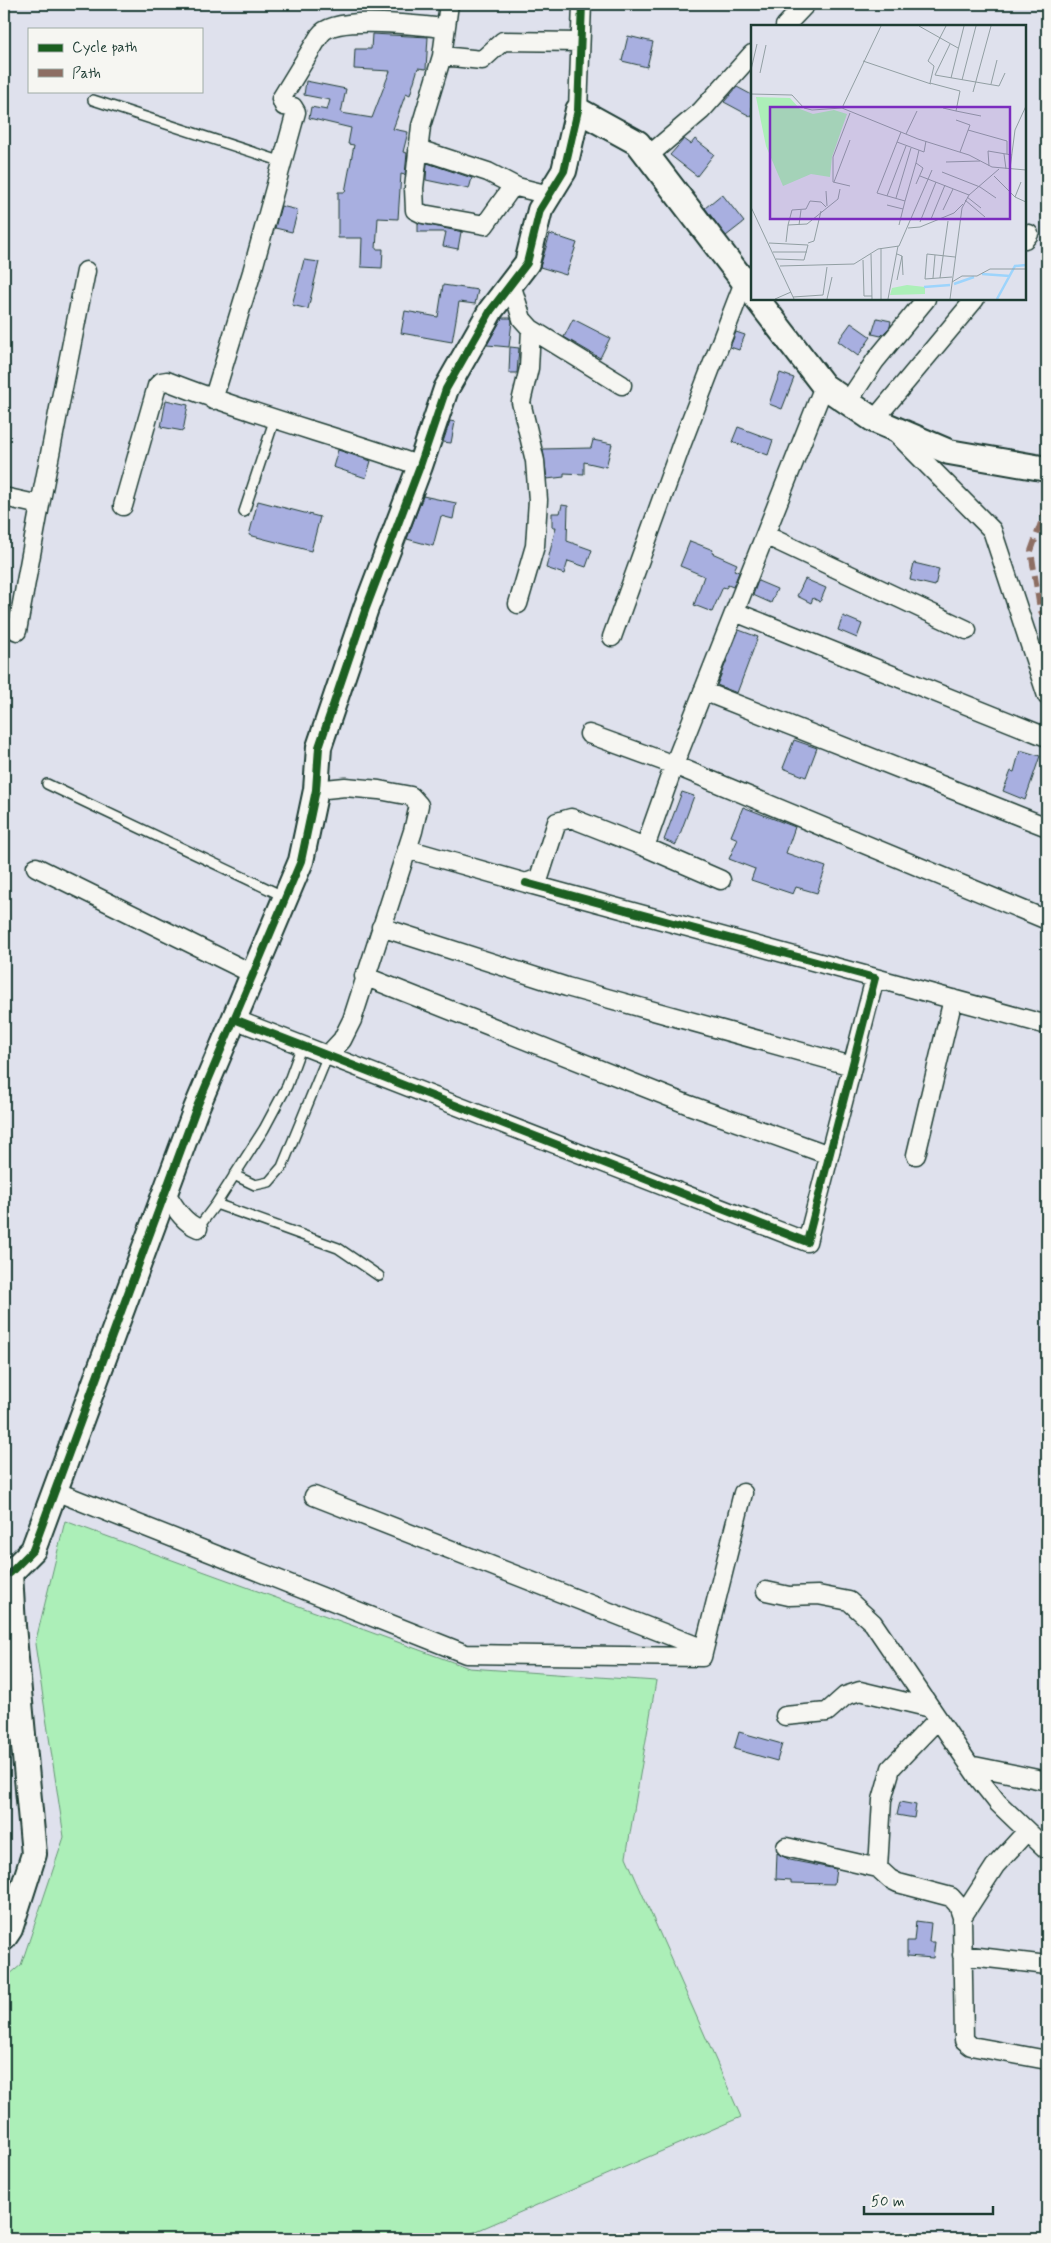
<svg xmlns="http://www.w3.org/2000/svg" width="1051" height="2243" font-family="Mynerve,sans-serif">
<rect width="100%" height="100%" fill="#dfe1ed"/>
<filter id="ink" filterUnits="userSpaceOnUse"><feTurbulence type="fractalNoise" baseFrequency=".02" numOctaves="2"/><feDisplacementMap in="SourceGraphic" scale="10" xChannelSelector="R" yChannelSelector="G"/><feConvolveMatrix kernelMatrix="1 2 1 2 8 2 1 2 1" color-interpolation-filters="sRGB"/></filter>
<g filter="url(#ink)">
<path fill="#acefb8" stroke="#669676" d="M65 1521 469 1668 656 1681 626 1857 741 2117 458 2239H4V1979L21 1965 64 1837 35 1644Z"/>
<path fill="#a8afe0" stroke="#1f3d34" d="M372 34 428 37 426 69 418 68 410 95 406 93 393 129 408 132 403 152 407 153 405 175 401 174 398 219 378 218 376 249H383L382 268 361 267 362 238H338V192H345L354 145 348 144 351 128 309 118 311 107 327 110 330 100 304 95 306 81 346 89 341 113 372 118 390 71 354 69 355 49H371Z
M628 36 653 42 647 67 622 61Z
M737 87 752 95V117L724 102Z
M684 139 691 144 695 139 714 154 697 176 670 155Z
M427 163 472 178 469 189 426 180Z
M722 194 744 222 726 236 705 208Z
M281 206 298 210 292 232 275 228Z
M418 223 463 232H461L458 249 443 246 446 232H418Z
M550 234 577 243 566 275 540 267Z
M304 260 319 262 308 309 292 305Z
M443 285 478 290 475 304 459 302 452 342 401 333 405 311 438 317Z
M502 318H511L512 321 509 347 487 345Z
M877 318 891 321 890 327 881 336 872 334Z
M573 319 610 338 600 358 564 337Z
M851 323 871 337 858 356 838 341Z
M736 332 745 335 739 350 730 347Z
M510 347 519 348 517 373H509Z
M780 373 794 378 782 409 769 404Z
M166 400 188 405 183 431 161 427Z
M450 421 455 422 451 443 443 442Z
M738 427 773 440 768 455 732 442Z
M593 440 612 444 606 467 584 462V474L564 473V477L547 479 543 449 591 448Z
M338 450 371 461 366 478 333 467Z
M423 496 456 503 453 519 441 516 433 546 407 539Z
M258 501 320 517 311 551 249 535Z
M562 505 568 506 567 541 592 550 586 567 568 561 564 574 546 568 556 527H552V513H560Z
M690 541 713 550 712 553 737 564 734 570 739 572 733 587 728 585 726 588 723 587 712 612 694 605 704 576 680 566Z
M914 563 939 569 935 586 910 580Z
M805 579 826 588 820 602 813 598 811 603 797 596Z
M758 581 777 589 771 603 753 595Z
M843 616 862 624 857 638 838 630Z
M739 630 758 637 737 693 717 685Z
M794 740 817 748 806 777 783 768Z
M1020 750 1040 756 1025 800 1003 791 1011 771 1014 772Z
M682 792 694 796 676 845 664 840Z
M743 807 795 827 786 853 826 867 817 893 796 887 793 894 751 880 755 869 729 859 738 839 731 836Z
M739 1732 782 1744 777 1761 734 1749Z
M900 1802 916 1805 914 1818 897 1815Z
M777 1853 790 1860 836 1869 834 1884 791 1883V1880L776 1879Z
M916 1921 931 1923 929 1942H935L933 1958 907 1956V1941H914Z"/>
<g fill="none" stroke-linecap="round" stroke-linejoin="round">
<g stroke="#1f3d34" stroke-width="12">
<path id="lane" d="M93 100 283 162
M244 512 275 418
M47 784 285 897
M234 1175 255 1185 269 1182 282 1167 328 1055
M216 1204 264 1129 287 1086 302 1045
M198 1228 216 1204 338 1248 379 1276"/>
</g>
<g stroke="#1f3d34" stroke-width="21">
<path id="street" d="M449 4 442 56 421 126 414 188 415 210 423 214 485 225 510 190 517 187 549 195
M785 26 806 4
M442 56 482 60 503 41 580 42
M578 110 582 4
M418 149 488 172 517 187
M648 156 701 111 752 54
M1025 239 1029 234
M511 284 522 319 531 329 529 368 521 402 535 461 538 500 535 546 518 604
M531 329 622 385
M213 400 252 272 296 112 293 107 284 106 281 99 320 35C334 14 420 26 445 28
M847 403 875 361 926 299
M874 420 975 299
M896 433 992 530 1047 696
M4 497 40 505 17 631
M40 505 86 271
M123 506 157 386 161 382 167 381C249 414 336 436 420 466
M765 535 967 630
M735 612 1044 736
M612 637 682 443 744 282 750 276
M703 691 1047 827
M589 734 674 765 1047 920
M316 790 345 787 379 790 411 796 419 805 413 831 352 1020 342 1040 328 1055
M645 847 674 765 824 386
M407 849 526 883 539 878 557 822 571 818 645 847 721 880
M36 867 253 974
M381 927 567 987 852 1066
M364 976 689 1105 829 1155
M875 978 1047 1025
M234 1019 807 1242 875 978 526 883
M916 1155 953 999
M165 1192C174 1205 182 1222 198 1228
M55 1491 466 1654 702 1657 743 1493
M314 1496 704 1649
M766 1591 789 1596 818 1595 849 1601 873 1623 979 1779 998 1803 1047 1850
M785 1716 827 1712 845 1696 860 1691 931 1708
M938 1719 891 1768 882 1800 878 1868 890 1879 898 1883 951 1897 958 1905 962 1917 964 2040 971 2046 1047 2060
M969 1765 1047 1781
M786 1847 878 1868
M962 1917 995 1866 1027 1831
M962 1955 1047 1965"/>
</g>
<g stroke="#1f3d34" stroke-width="28">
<path id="secondary" d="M757 299 824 386 874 420 949 452 1047 469
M4 1570 10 1573 13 1626 34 1854 10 1929 4 1938
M10 1573 33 1550 196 1109 301 861 316 790 319 747 366 608 420 466 446 389 491 310 527 263 540 210 564 171 578 110 638 143 752 292"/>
</g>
<use href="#lane" stroke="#f6f6f2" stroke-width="9"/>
<use href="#street" stroke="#f6f6f2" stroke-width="18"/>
<use href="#secondary" stroke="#f6f6f2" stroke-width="24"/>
<path stroke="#8d6e63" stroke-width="6" stroke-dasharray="12 6" stroke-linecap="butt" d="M1047 506 1031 551 1040 609 1047 623"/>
<g stroke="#f6f6f2" stroke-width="11">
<path id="cycleway" d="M234 1019 807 1242 875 978 526 883
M10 1573 33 1550 196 1109 301 861 316 790 319 747 366 608 420 466 446 389 491 310 527 263 540 210 564 171 578 110 582 4"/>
</g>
<use href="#cycleway" stroke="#1b5e20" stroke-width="8"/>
</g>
</g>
<g transform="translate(751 25)">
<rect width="275" height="275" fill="#dfe1ed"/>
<path d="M5 72 39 73 49 84 62 89 83 85 96 89 81 132 79 152 60 149 32 161 15 121ZM156 260 174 262V269L139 270 141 263Z" fill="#acefb8"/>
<path fill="none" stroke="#9dd4fc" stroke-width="2.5" d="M231 249 259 251M203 259 223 252M173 262 199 260M246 274 264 241 275 240"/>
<path fill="none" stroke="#929fa3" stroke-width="1" d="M168 1 207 23M199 19 184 50 248 61 254 48M112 36 180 59M0 45 6 19M9 48 15 20M200 53 213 1M211 55 225 1M240 59 246 35M222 67 240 1M0 69 41 70 53 83 61 85 91 83 130 1M91 83 167 114 218 130 241 142 275 145M192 83 205 86 209 66 179 58 183 41 177 36 195 1M205 86 230 91M205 95 219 100 209 127M217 105 256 116V129M150 107 126 168 154 176 165 138M155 109 166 86M146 117 173 127 175 116M253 129 255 144M195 137 229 136M238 141 237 126 261 130M259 144 264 105 275 81M191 147 229 162 245 173M169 151 218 170M243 151 264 172 275 177M83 157 99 115M165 159 172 143 165 138 168 125M99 161 82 157V132L99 88M75 166 76 181M136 171 155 121M216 172 230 183M264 172 270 157M145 173 160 123M214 175 234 192M136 180 152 184M0 182 43 274M192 185 202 164M180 194 194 160M169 197 185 157M37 200 41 185 55 184 59 176 70 177 75 182M48 200 50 185M148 200 154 176M157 203 169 202 203 188 212 179M35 217 37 200 56 199 87 174 89 164M18 218 57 220 53 235 25 234M57 218 63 216 70 186M130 223V274M22 227H56M120 229 121 274M146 229 151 231 146 255M151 231 152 250M112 235 113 271H121M29 241 103 239 127 224 148 221 181 145M201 252 174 254 176 229 204 232M182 253 184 230M189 253 197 196M201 257 211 251H226L239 244H275M42 272 72 270 76 242M24 274 40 267M76 274 81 252M137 274 147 221M199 274 211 183 218 170 248 144"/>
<path fill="#7b2cbf" fill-opacity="0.15" stroke="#7b2cbf" stroke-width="2.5" d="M19 82H259V194H19Z"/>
<rect width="275" height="275" fill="none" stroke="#1f3d34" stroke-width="2.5"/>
</g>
<rect width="1051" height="2243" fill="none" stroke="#f6f6f2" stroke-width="20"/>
<rect x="10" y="10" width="1031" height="2223" fill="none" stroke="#1f3d34" stroke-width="2" filter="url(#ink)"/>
<rect x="28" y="28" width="175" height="65" fill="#f6f6f2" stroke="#a0aca6"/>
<rect x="38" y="44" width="25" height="8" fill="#1b5e20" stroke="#a0aca6"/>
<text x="72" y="52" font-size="15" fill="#1f3d34">Cycle path</text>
<rect x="38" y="69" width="25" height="8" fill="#8d6e63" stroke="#a0aca6"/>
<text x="72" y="78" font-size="15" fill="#1f3d34">Path</text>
<path d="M864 2206v8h129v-8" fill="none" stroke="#1f3d34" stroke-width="2.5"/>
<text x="871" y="2206" font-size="15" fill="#1f3d34" stroke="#f6f6f2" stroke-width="4" paint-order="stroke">50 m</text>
</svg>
